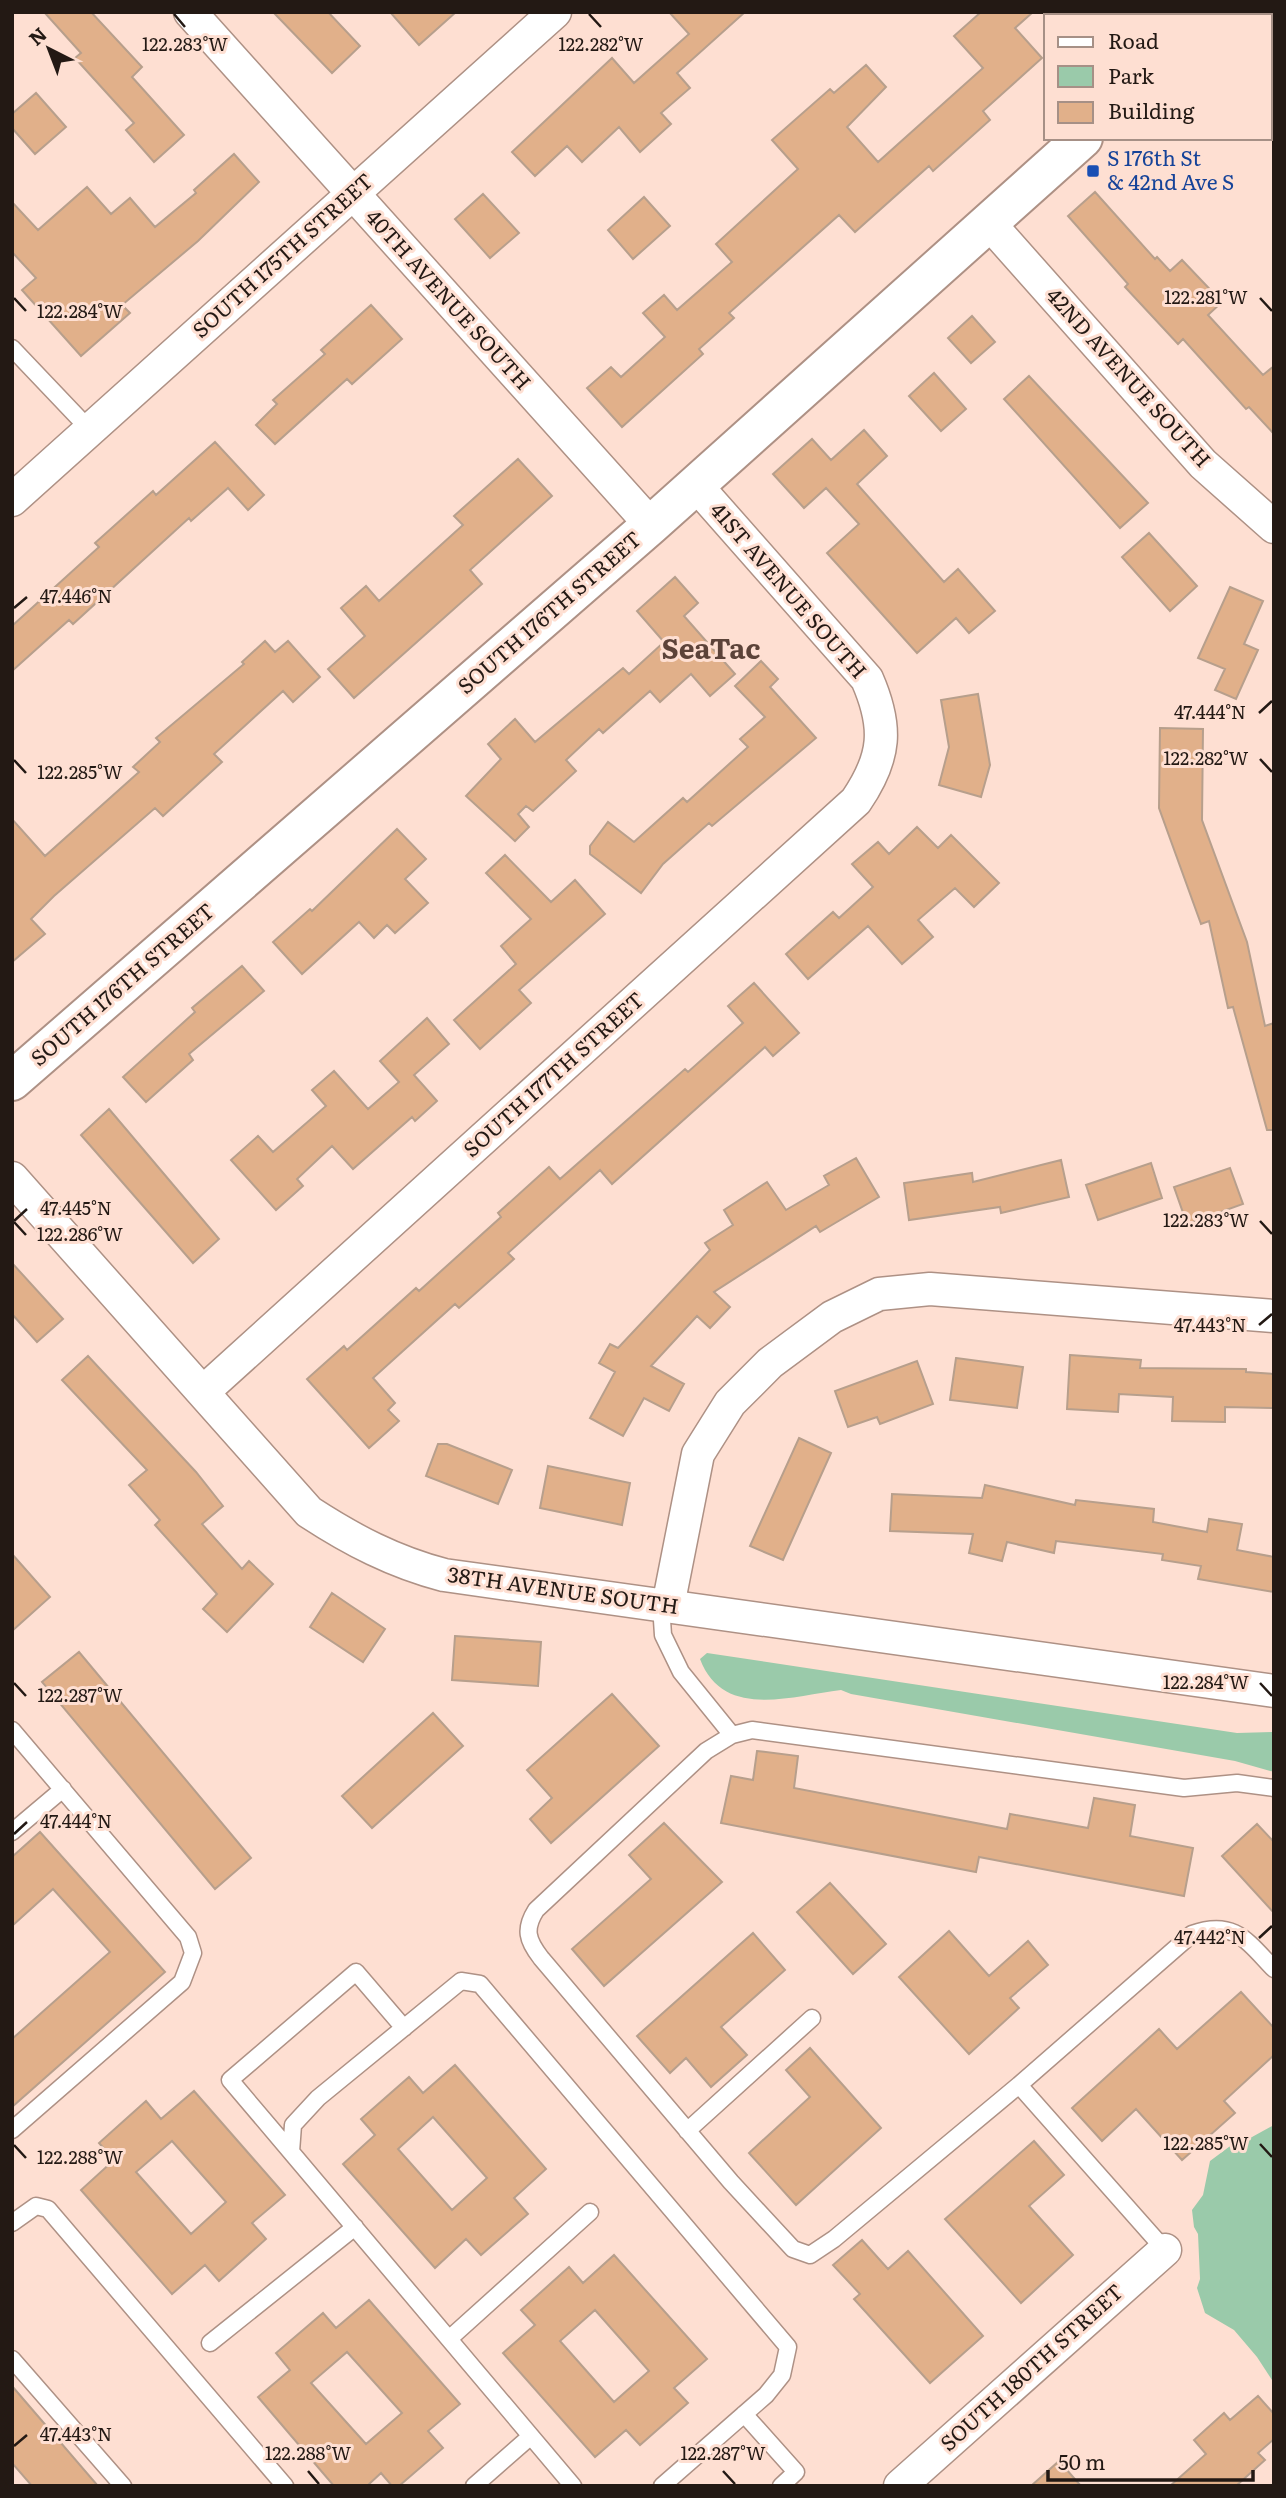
<svg xmlns="http://www.w3.org/2000/svg" width="1286" height="2498" font-family="Literata,serif">
<rect width="100%" height="100%" fill="#fedfd2"/>
<path fill="#9acaaa" d="M707 1653 1237 1733 1272 1732 1274 1772 1235 1761 851 1694 841 1690C791 1696 723 1720 700 1659Z
M1274 2125V2383L1257 2357 1234 2330 1205 2313 1197 2288 1200 2279 1198 2234 1194 2227 1192 2210 1203 2195 1210 2161 1241 2138 1252 2137Z"/>
<path fill="#e1b08a" stroke="#b79f8c" stroke-width="2" fill-rule="evenodd" d="M44 12H91L142 67 132 77 184 135 154 162 126 130 134 123 75 58 81 53Z
M273 12H328L360 46 332 73Z
M390 12H456L419 45Z
M669 12H745L677 73 690 88 661 113 671 124 640 152 619 127 582 162 567 146 535 176 512 152 612 58 634 83 689 34Z
M981 12H1033L1015 28 1042 58 983 111 990 120 933 171 929 166 855 232 839 215 729 313 734 318 699 349 703 354 622 427 587 388 611 367 621 377 665 337 643 313 664 295 677 310 732 262 716 244 798 169 772 140 830 89 834 93 866 65 886 87 847 127 878 162 983 68 954 36Z
M36 93 66 127 35 154 12 128V114Z
M234 154 259 182 198 241 122 305 130 313 81 356 22 290 36 278 12 252V202L38 230 87 187 111 214 130 198 155 227 196 193 194 190Z
M1095 192 1155 259 1157 257 1170 271 1182 260 1222 302 1208 315 1263 375 1274 366V434L1249 407 1246 409 1183 339 1178 344 1125 287 1128 284 1068 216Z
M483 194 519 233 490 258 455 219Z
M644 197 670 226 633 259 608 230Z
M371 305 402 339 352 384 347 379 275 444 256 425 277 404 273 400 325 354 321 350Z
M972 316 995 342 971 363 948 338Z
M934 373 966 409 941 431 909 396Z
M1029 376 1148 503 1120 528 1004 399Z
M864 430 887 456 857 484 944 582 958 569 995 611 969 633 956 618 917 653 827 553 859 524 826 488 804 508 773 474 812 439 831 460Z
M215 442 264 495 248 510 228 488 191 521 189 518 73 624 69 620 12 671V626L99 547 95 543 153 491 156 495Z
M518 459 552 496 470 570 482 584 354 698 328 669 365 636 341 608 366 586 379 601 463 525 454 516Z
M1149 533 1197 586 1170 611 1122 557Z
M675 577 698 603 684 616 735 674 710 696 691 674 660 702 650 691 603 733 599 729 566 760 576 771 533 811 526 806 518 814 529 827 515 841 466 796 501 759 488 744 515 719 535 742 623 668 629 674 664 642 637 611Z
M1230 587 1263 601 1244 644 1258 650 1236 699 1215 690 1225 669 1198 658Z
M265 641 275 652 288 641 320 677 293 702 283 691 214 754 222 762 163 816 155 808 54 896 31 919 45 934 12 962V819L45 856 139 772 133 767 160 742 156 738 244 664 242 662Z
M761 661 778 679 770 687 816 738 712 826 709 823 663 864 641 893 590 854V846L608 822 634 842 683 798 687 802 748 747 740 739 765 717 735 686Z
M978 694 990 765 981 797 939 785 949 747 941 700Z
M1160 728 1203 729 1202 820 1247 942 1265 1026 1274 1023V1130H1267L1233 1007 1228 1008 1209 921 1201 924 1159 808Z
M917 827 938 848 951 835 999 883 974 907 955 888 918 920 933 937 902 964 868 926 808 979 786 954 833 912 839 918 873 887 852 864 878 842 889 854Z
M397 829 426 859 405 879 428 903 395 933 387 925 374 938 359 922 302 974 273 942 310 909 312 911Z
M505 855 551 902 575 880 605 914 519 990 531 1003 480 1049 454 1020 516 964 501 946 531 919 486 873Z
M242 966 264 991 189 1054 193 1060 146 1102 123 1077 195 1012 192 1008Z
M754 983 799 1033 773 1056 765 1047 612 1184 600 1170 508 1253 514 1259 459 1308 455 1304 373 1378 395 1403 388 1410 399 1421 369 1448 307 1379 344 1346 347 1350 416 1288 419 1291 501 1217 498 1213 549 1167 560 1179 685 1069 688 1072 743 1023 728 1006Z
M427 1018 449 1044 414 1075 437 1101 415 1121 412 1117 353 1169 332 1146 297 1179 303 1186 276 1210 231 1160 258 1136 273 1152 326 1106 312 1090 334 1071 368 1109 399 1082 380 1061Z
M109 1109 219 1239 193 1263 81 1135Z
M856 1158 879 1197 820 1232 816 1226 714 1292 730 1307 710 1328 697 1316 651 1366 684 1384 669 1411 644 1398 623 1436 590 1418 615 1372 599 1363 610 1344 618 1348 710 1250 705 1243 733 1225 724 1210 767 1182 786 1210 829 1185 824 1176Z
M1061 1160 1069 1197 1001 1213 1000 1207 909 1220 904 1183 972 1173 973 1182Z
M1151 1163 1162 1198 1098 1220 1086 1185Z
M1230 1168 1243 1204 1187 1224 1174 1187Z
M12 1263 63 1319 37 1342 12 1314Z
M1070 1355 1141 1360 1140 1368 1246 1369V1372L1274 1374V1408L1225 1407V1422L1172 1421 1173 1397 1119 1394 1118 1412 1067 1409Z
M88 1356 196 1472 223 1506 202 1524 242 1569 249 1561 273 1584 227 1632 203 1609 217 1594 155 1525 160 1520 129 1485 147 1470 62 1380Z
M956 1358 1023 1367 1017 1408 950 1400Z
M917 1361 933 1404 880 1424 877 1417 848 1427 835 1391Z
M799 1438 831 1453 783 1560 750 1546Z
M438 1444H447L512 1470 498 1504 426 1476Z
M548 1466 630 1483 622 1525 540 1508Z
M985 1485 1075 1505 1076 1500 1154 1509 1153 1522 1207 1532 1209 1519 1242 1524 1237 1550 1274 1557V1592L1198 1579 1201 1566 1162 1560 1163 1554 1056 1541 1054 1553 1007 1542 1002 1561 969 1553 973 1534 890 1531 892 1494 982 1498Z
M12 1554 50 1597 12 1631Z
M332 1593 385 1629 363 1662 310 1627Z
M455 1636 541 1642 538 1686 452 1680Z
M79 1652 251 1858 215 1889 42 1682Z
M612 1694 659 1746 551 1843 530 1819 552 1798 527 1770Z
M433 1713 463 1746 372 1828 342 1796Z
M757 1751 798 1756 794 1788 1007 1829 1010 1814 1088 1828 1094 1798 1135 1805 1130 1836 1193 1848 1184 1896 979 1857 976 1872 721 1823 731 1776 753 1780Z
M664 1823 722 1882 604 1986 572 1949 651 1879 629 1855Z
M1257 1824 1274 1842V1913L1222 1856Z
M40 1832 165 1972 12 2107V2039L110 1952 53 1889 12 1926V1857Z
M830 1883 886 1944 853 1974 797 1912Z
M949 1931 989 1976 1028 1941 1048 1965 1010 1998 1019 2008 969 2054 899 1977Z
M753 1933 785 1970 721 2027 747 2055 711 2087 686 2058 670 2073 637 2036Z
M1241 1992 1274 2028V2055L1224 2101 1235 2113 1182 2160 1136 2109 1102 2141 1072 2108 1159 2029 1177 2049Z
M810 2048 881 2128 796 2205 749 2153 810 2097 786 2070Z
M455 2065 546 2169 514 2198 528 2214 481 2255 466 2239 435 2268 343 2164 375 2135 361 2119 409 2077 423 2093ZM433 2117 487 2178 452 2210 398 2149Z
M194 2091 285 2195 252 2223 266 2239 219 2281 205 2265 172 2294 81 2190 114 2160 99 2143 146 2101 161 2119ZM172 2141 226 2202 191 2234 136 2172Z
M1034 2141 1064 2175 1029 2206 1073 2255 1021 2303 945 2219Z
M862 2240 888 2269 908 2251 983 2336 930 2383 854 2299 860 2294 833 2265Z
M614 2255 707 2359 674 2388 688 2403 640 2445 626 2430 595 2457 503 2353 535 2325 521 2310 569 2267 583 2283ZM595 2310 649 2371 614 2402 560 2341Z
M369 2300 460 2404 428 2431 443 2448 399 2486H392L381 2473 367 2486H334L258 2397 290 2370 276 2353 323 2313 336 2328ZM347 2352 402 2413 366 2444 311 2383Z
M12 2386 98 2486H32L12 2463Z
M1258 2396 1274 2414V2439L1258 2453 1265 2460 1236 2486H1170L1206 2454 1194 2440 1224 2413 1230 2420Z
M1059 2461 1081 2486H1031Z"/>
<g fill="none" stroke-linecap="round" stroke-linejoin="round">
<g stroke="#ae9185" stroke-width="19">
<path id="lane" d="M1270 104 1274 108
M12 348 90 430
M661 1605 663 1635 681 1672 732 1735
M12 1730 188 1937 193 1953 182 1982 12 2130
M1274 1788 1237 1783 1184 1788 752 1730 732 1735 706 1751 536 1910C524 1929 527 1940 541 1958L731 2182 793 2249 810 2255 834 2239 1019 2085 1192 1934C1234 1919 1247 1941 1274 1969
M12 1832 63 1789
M1019 2085 1165 2250
M687 2131 812 2018
M291 2152 230 2080 356 1972 404 2028
M12 2223 36 2206 48 2209 285 2486
M449 2339 590 2212
M210 2343 355 2227
M12 2359 123 2486
M744 2414 796 2472 781 2486
M474 2486 531 2436
M573 2486 291 2152 293 2125 318 2098 461 1981 480 1984 788 2347 782 2375 766 2395 662 2486"/>
</g>
<g stroke="#ae9185" stroke-width="35">
<path id="street" d="M190 12 651 525
M989 223 1203 464 1274 527
M12 500 555 12
M12 1178 309 1512C352 1540 394 1562 444 1575L1274 1691
M203 1392 856 801C886 757 888 727 867 679L695 484
M668 1606 698 1454 730 1403 770 1363 832 1317 879 1294 930 1289 1274 1316
M900 2486 1165 2250"/>
</g>
<g stroke="#ae9185" stroke-width="42">
<path id="secondary" d="M1220 16 1224 12
M12 1081 651 525 1083 138"/>
</g>
<use href="#lane" stroke="#fff" stroke-width="16"/>
<use href="#street" stroke="#fff" stroke-width="32"/>
<use href="#secondary" stroke="#fff" stroke-width="38"/>
</g>
<path fill="none" stroke="#231914" stroke-width="2.5" d="M174 14 185 27M589 14 601 27M14 298 26 311M1260 298 1272 311M14 608 27 597M1259 713 1272 701M1260 759 1272 772M14 760 26 773M14 1221 27 1209M1260 1221 1272 1234M14 1222 26 1235M1259 1325 1272 1314M14 1683 26 1696M1260 1683 1272 1696M14 1834 27 1822M1259 1938 1272 1926M1260 2144 1272 2157M14 2145 26 2158M14 2446 27 2435M308 2471 319 2484M723 2471 735 2484"/>
<rect fill="#1a4fb4" stroke="#fedfd2" stroke-width="2.5" x="1086" y="164" width="14" height="14" rx="3.5"/>
<g text-anchor="middle" stroke-width="6" stroke-linejoin="round" paint-order="stroke">
<g font-size="21" fill="#164399" stroke="#fedfd2" text-anchor="start">
<text x="1107" y="166">S 176th St<tspan x="1107" dy="24">&amp; 42nd Ave S</tspan></text>
</g>
<g font-size="21" fill="#231914" stroke="#fedfd2">
<text transform="translate(283 256) rotate(-42)" y="7">SOUTH 175TH STREET</text>
<text transform="translate(448 300) rotate(48)" y="7">40TH AVENUE SOUTH</text>
<text transform="translate(1128 378) rotate(48)" y="7">42ND AVENUE SOUTH</text>
<text transform="translate(788 591) rotate(49)" y="7">41ST AVENUE SOUTH</text>
<text transform="translate(550 613) rotate(-41)" y="7">SOUTH 176TH STREET</text>
<text transform="translate(123 985) rotate(-41)" y="7">SOUTH 176TH STREET</text>
<text transform="translate(554 1075) rotate(-42)" y="7">SOUTH 177TH STREET</text>
<text transform="translate(563 1591) rotate(8)" y="7">38TH AVENUE SOUTH</text>
<text transform="translate(1032 2368) rotate(-42)" y="7">SOUTH 180TH STREET</text>
</g>
<g font-size="28" font-weight="bold" fill="#5c4339" stroke="#fedfd2">
<text x="711" y="659">SeaTac</text>
</g>
</g>
<g font-size="18" text-anchor="middle" fill="#231914" stroke="#fedfd2" stroke-width="6" stroke-linejoin="round" paint-order="stroke">
<text x="601" y="51">122.282°W</text>
<text x="185" y="51">122.283°W</text>
<text x="1206" y="304">122.281°W</text>
<text x="80" y="318">122.284°W</text>
<text x="76" y="603">47.446°N</text>
<text x="1210" y="719">47.444°N</text>
<text x="1206" y="765">122.282°W</text>
<text x="80" y="779">122.285°W</text>
<text x="76" y="1215">47.445°N</text>
<text x="1206" y="1227">122.283°W</text>
<text x="80" y="1241">122.286°W</text>
<text x="1210" y="1332">47.443°N</text>
<text x="1206" y="1689">122.284°W</text>
<text x="80" y="1702">122.287°W</text>
<text x="76" y="1828">47.444°N</text>
<text x="1210" y="1944">47.442°N</text>
<text x="1206" y="2150">122.285°W</text>
<text x="80" y="2164">122.288°W</text>
<text x="76" y="2441">47.443°N</text>
<text x="308" y="2460">122.288°W</text>
<text x="723" y="2460">122.287°W</text>
</g>
<rect width="1286" height="2498" fill="none" stroke="#231914" stroke-width="28"/>
<rect x="1044" y="14" width="228" height="126" fill="#fedfd2" stroke="#a69086" stroke-width="2"/>
<rect x="1058" y="37" width="35" height="10" fill="#ffffff" stroke="#a69086" stroke-width="2"/>
<text x="1108" y="49" font-size="21" fill="#231914">Road</text>
<rect x="1058" y="66" width="35" height="21" fill="#9acaaa" stroke="#a69086" stroke-width="2"/>
<text x="1108" y="84" font-size="21" fill="#231914">Park</text>
<rect x="1058" y="102" width="35" height="21" fill="#e1b08a" stroke="#a69086" stroke-width="2"/>
<text x="1108" y="119" font-size="21" fill="#231914">Building</text>
<g transform="translate(49 49) rotate(318)" stroke="#fedfd2" stroke-width="5" paint-order="stroke">
<path d="M0-5L12 26L0 18L-12 26Z" fill="#231914"/>
<text y="-10" font-size="19" font-weight="bold" text-anchor="middle" fill="#231914">N</text>
</g>
<path d="M1048 2470v10h205v-10" fill="none" stroke="#231914" stroke-width="3.5"/>
<text x="1058" y="2470" font-size="21" fill="#231914" stroke="#fedfd2" stroke-width="5" paint-order="stroke">50 m</text>
</svg>
